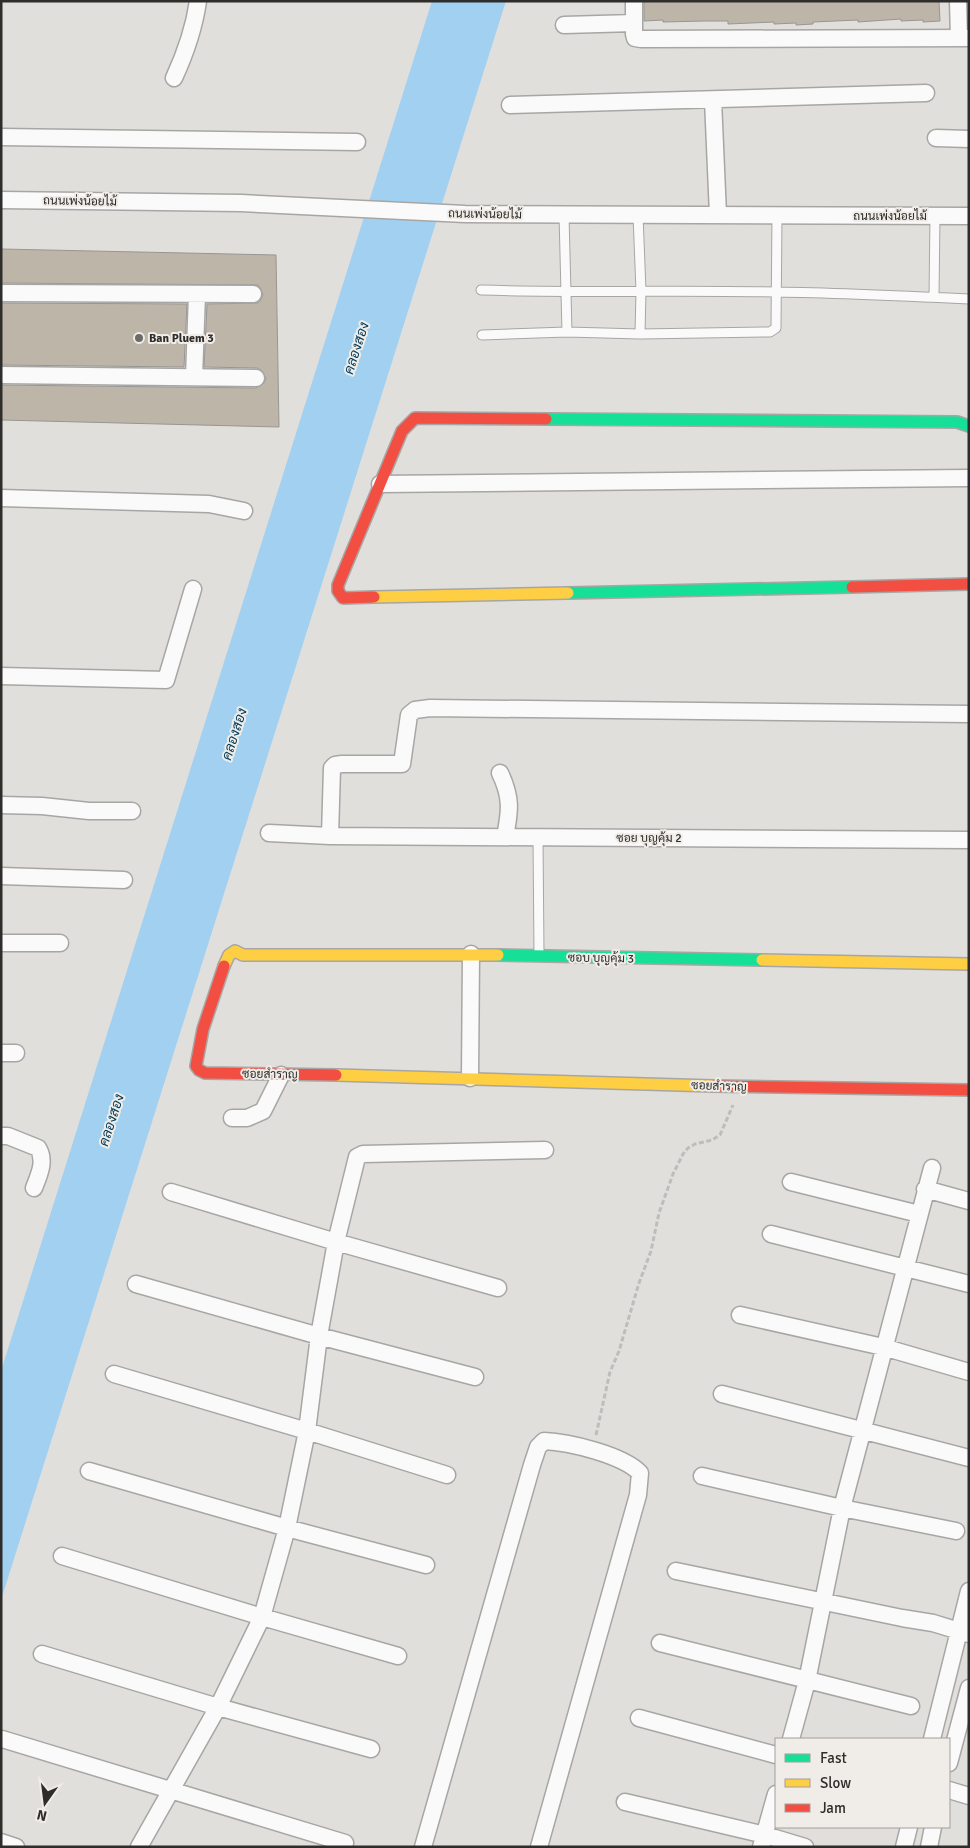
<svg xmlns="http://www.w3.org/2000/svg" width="970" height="1848" font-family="Signika,Sarabun,sans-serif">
<rect width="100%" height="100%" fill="#e1dfdc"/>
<path fill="#a2d0f1" d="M432 1H506L1 1600V1371Z"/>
<path fill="#bdb5a7" stroke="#989694" d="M644 1H939L940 21 923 22V20L901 21V19L858 22V20L813 22V24L796 25V23L774 24V22L728 24V21H705L663 22V20L644 21Z
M1 249 276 255 279 427 1 420V385L256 388 264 383 266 378 261 370 257 368 204 367 207 304 258 303 261 299 263 295 261 289 258 285 1 283Z
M1 303 187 304 184 367 1 365Z"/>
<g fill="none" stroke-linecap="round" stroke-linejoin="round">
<g stroke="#a8a6a4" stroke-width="11">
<path id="lane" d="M564 215 567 332 640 334 770 332 776 328 777 215
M638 215 641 291 640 334
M481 290C579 293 677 290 776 292 840 293 905 296 969 299
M934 297 935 216
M482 335 567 332
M538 838 539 954"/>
</g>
<g stroke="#a8a6a4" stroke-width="19">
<path id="street" d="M634 1V34L635 38 641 39 969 38
M958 1 959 38
M564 25 634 23
M174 78C186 52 194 29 198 1
M713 100 718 215
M510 105 926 93
M1 137 357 142
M936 138 969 139
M1 200 241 203 465 214 969 216
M1 293 253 294
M1 375 256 378
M194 377 197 294
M380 484 969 478
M1 498 209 504 244 511
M1 676 166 680 193 589
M500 773C512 798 510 811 505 837
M1 805 42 806 89 811H132
M269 833 330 836 969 840
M330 836 332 768 335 765 342 764H402L409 715 415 710 430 708 969 714
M1 876 124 880
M1 943H60
M1 1053H16
M470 1078 471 954
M232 1118H247L263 1111 281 1075
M1 1136H8L38 1148C46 1161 39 1175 34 1188
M791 1182 919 1214
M925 1189 969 1201
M171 1192 336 1242 498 1288
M771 1234 969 1284
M136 1284 319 1336 475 1377
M740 1315 883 1347 969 1372
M114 1374 307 1431 447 1475
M722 1394 969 1458
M89 1471 287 1528 426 1565
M702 1476 842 1508 956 1531
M62 1556 262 1617 398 1656
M676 1571 902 1618 933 1623 969 1634
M660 1643 911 1706
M42 1654 218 1707 371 1749
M639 1718 776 1755
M2 1739 345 1843
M791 1739 807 1681 842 1508 932 1168
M932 1739 969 1591
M949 1763 969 1688
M949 1790 969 1796
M625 1802 765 1835 805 1847
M1 1842 16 1847
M139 1847 218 1707 262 1617 287 1528 307 1431 319 1336 336 1242 357 1157 363 1154 545 1150
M423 1847 532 1465 538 1447 544 1441C569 1442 623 1455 640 1473L638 1495 539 1847
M761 1847 776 1794
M904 1847 909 1827
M929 1847 933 1827"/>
</g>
<g stroke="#a8a6a4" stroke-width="14">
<path id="fast" d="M546 419 957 422 969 426
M568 593 852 587
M498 955 762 960"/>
</g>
<g stroke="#a8a6a4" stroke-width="14">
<path id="slow" d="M374 597 568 593
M762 960 969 964
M224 966 229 955 235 951 243 955H498
M336 1075 714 1086"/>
</g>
<g stroke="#a8a6a4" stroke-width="14">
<path id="jam" d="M852 587 969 584
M374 597 343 598 338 591V585L402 431 415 418 546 419
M224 966 203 1029 196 1066 199 1070 205 1073 336 1075
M714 1086 969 1090"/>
</g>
<path stroke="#bfbdbc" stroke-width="3" stroke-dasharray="5 2.5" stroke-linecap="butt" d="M596 1435 610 1372 619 1351 639 1283 651 1251 659 1213 673 1174 683 1154 688 1148 695 1144 712 1140 720 1135 733 1105"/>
<use href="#lane" stroke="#fafafa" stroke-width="9"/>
<use href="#street" stroke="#fafafa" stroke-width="16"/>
<use href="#fast" stroke="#16e098" stroke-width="11"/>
<use href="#slow" stroke="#ffcf43" stroke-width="11"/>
<use href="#jam" stroke="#f24e42" stroke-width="11"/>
</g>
<circle fill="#6d6b69" stroke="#f0ede8" stroke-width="2" cx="139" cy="338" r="5"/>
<g text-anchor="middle" stroke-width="4" stroke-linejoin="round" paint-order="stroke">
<g font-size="12" fill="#2e2d2b" stroke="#f0ede8">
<text transform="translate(80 201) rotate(1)" y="4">ถนนเพ่งน้อยไม้</text>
<text transform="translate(485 214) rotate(1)" y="4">ถนนเพ่งน้อยไม้</text>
<text x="890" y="220">ถนนเพ่งน้อยไม้</text>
<text x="649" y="842">ซอย บุญคุ้ม 2</text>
<text transform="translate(601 958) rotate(1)" y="4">ซอบ บุญคุ้ม 3</text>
<text transform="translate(270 1074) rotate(1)" y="4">ซอยสำราญ</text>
<text transform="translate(719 1086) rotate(2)" y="4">ซอยสำราญ</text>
</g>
<g font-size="12" font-weight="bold" fill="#2e2d2b" stroke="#f0ede8" text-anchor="start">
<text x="149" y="342">Ban Pluem 3</text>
</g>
<g font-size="14" font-style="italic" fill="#043c5b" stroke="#f0ede8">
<text transform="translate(356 348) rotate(-72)" y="5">คลองสอง</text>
<text transform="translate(234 734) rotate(-72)" y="5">คลองสอง</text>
<text transform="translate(111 1120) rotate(-72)" y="5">คลองสอง</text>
</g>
</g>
<rect width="970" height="1848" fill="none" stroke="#2e2d2b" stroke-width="5"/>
<rect x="775" y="1738" width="175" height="90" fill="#f0ede8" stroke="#a2a09c"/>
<rect x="785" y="1754" width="25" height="8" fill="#16e098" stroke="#a2a09c"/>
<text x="820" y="1763" font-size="15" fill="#2e2d2b">Fast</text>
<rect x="785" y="1779" width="25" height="8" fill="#ffcf43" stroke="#a2a09c"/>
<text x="820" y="1788" font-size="15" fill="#2e2d2b">Slow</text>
<rect x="785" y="1804" width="25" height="8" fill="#f24e42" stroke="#a2a09c"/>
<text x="820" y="1813" font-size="15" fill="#2e2d2b">Jam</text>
<g transform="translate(45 1803) rotate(194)" stroke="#f0ede8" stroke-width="4" paint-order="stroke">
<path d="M0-4L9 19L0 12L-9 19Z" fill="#2e2d2b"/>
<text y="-8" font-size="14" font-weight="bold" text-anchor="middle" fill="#2e2d2b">N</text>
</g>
</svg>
